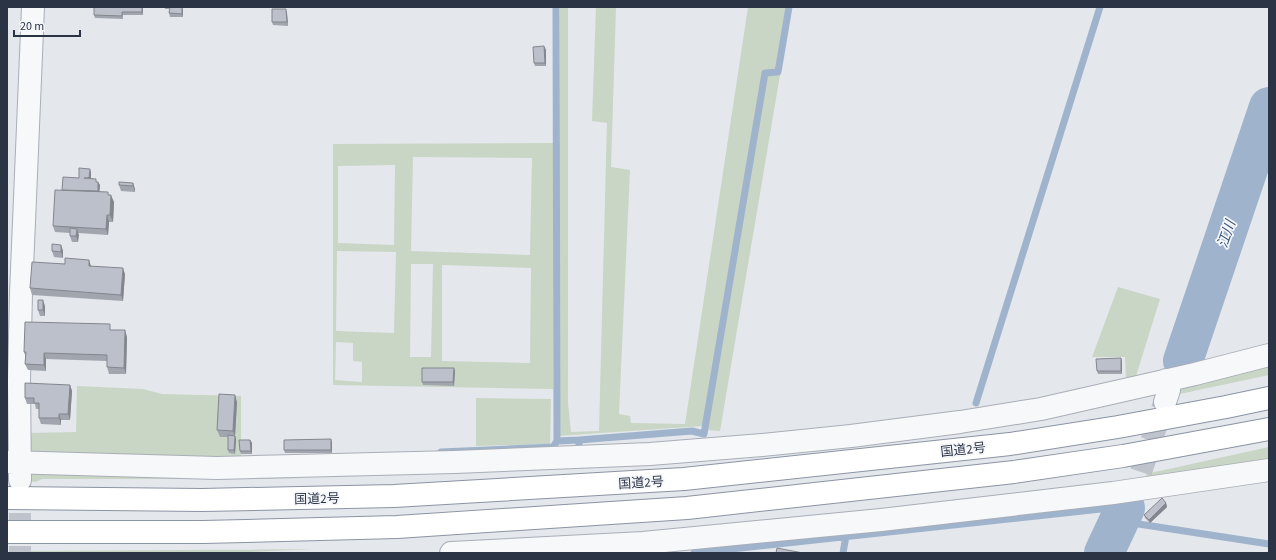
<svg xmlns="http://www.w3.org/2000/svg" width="1276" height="560" font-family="'Source Sans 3','Noto Sans JP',sans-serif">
<rect width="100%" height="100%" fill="#e4e7ec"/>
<path fill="#c9d6c5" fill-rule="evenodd" d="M560 7H568V403L571 432 599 431 607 123 592 121 596 7H616L611 167 630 170 619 414 630 416 631 423 685 424 748 7H787L776 69 763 70 703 426 558 436Z
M767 75H780L720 431 707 430Z
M554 143 553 389 333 385V144ZM413 157 532 158 530 255 411 251ZM395 165 394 245 338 243V166ZM337 251 396 252 394 333 336 331ZM411 264H433L431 357H410ZM442 265 531 268 530 363 442 361ZM336 342 353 343V361L362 362V382L335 380Z
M1118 287 1160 299 1136 376 1126 378 1125 357H1092Z
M1269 365V375L1175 395 1177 386Z
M77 386 143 389 162 394 241 396V460L29 453 27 433 76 432Z
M476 398 551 399 550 444 476 446Z
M1269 447V461L1148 482 1146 474Z
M39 472 302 479H42L36 482 27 481 31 475Z
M314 549 228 553H26L25 551Z"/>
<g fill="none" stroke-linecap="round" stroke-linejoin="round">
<path stroke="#9fb4cc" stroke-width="7" d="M556 7 557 441 579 440V444
M976 403 1100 7
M579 440 692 431 704 434 765 73 778 72 789 7
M441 452 553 447 557 441
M1119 521 1269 544
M694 553 1101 509 1123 512
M843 553 846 536"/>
<path stroke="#9fb4cc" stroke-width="40" d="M1183 361 1269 107
M1104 553 1125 508"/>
<path stroke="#bfc3cb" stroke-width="22" stroke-dasharray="22 11" stroke-linecap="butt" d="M1141 472 1164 403
M20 480V553"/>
<g stroke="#a9aeb7" stroke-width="24">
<path id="minor" d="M1165 402 1169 390 1166 380
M7 462 217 468 455 462 650 454 762 445 851 436 960 422 1041 409 1195 374 1269 355
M20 480 19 381 21 293 33 7
M451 553 643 543 881 520 1113 493 1269 470"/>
</g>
<g stroke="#8b94a3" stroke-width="24">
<path id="highway" d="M7 498 202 500 394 496 684 479 1010 444 1118 427 1226 407 1269 398
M7 532H203L397 527 687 508 1014 472 1123 456 1269 429"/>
</g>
<use href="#minor" stroke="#f7f8fa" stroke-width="22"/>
<use href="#highway" stroke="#fff" stroke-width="22"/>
</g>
<path fill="#a1a5ae" d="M94 7H143V15H123V19L95 18 94 15Z
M165 7H182L183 10V17H170L169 13 170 9H165Z
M287 13 288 26 273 25 272 22Z
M544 46 546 50V66H535L534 63Z
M91 172V179L97 182 100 185 99 191 109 195 114 202 113 222H109L108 235 78 233V242H72L70 236V233L55 232 53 226 79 178Z
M133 183 135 189V192L121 191 119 185Z
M61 245 63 251V258L54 257 52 251Z
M91 266 125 274 123 301 32 295 30 288Z
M45 306V316H40L38 310Z
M112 330 127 337 126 374H109L107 367V361L46 359V371L28 370 25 364 26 358 24 352Z
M1121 358 1122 362V374H1098L1097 371Z
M455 371 454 386 423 385 422 382Z
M70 385 72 391 70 420H61V425L41 424 39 418V409H36L35 404H27L25 398Z
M237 402 235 436 236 439 235 454 229 453 228 450V437H220L217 430Z
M250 440 252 443V454H241L240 451Z
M332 442V453H285L284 450Z
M1166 503 1167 507 1150 523 1145 518 1144 515Z"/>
<path fill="#83868d" d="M142 7H143V15L142 12Z
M182 7 183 10V17L182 14Z
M286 9 287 13 288 26 287 22Z
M544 46 546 50V66L545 63Z
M90 169 91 172V181L89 178Z
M98 182 100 185 99 198 98 194Z
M133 183 135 189V192L133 186Z
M111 195 114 202 113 222 110 215Z
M107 215 109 222 108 235 106 229Z
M77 229 79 235 78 242 76 236Z
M61 245 63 251V258L61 252Z
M89 260 91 266H89Z
M123 268 125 274 123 301 121 295Z
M43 300 45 306V316L43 310Z
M125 330 127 337 126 374 124 368Z
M44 353 46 359V371L44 365Z
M1121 358 1122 362V374L1121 371Z
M454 368 455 371 454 386 453 382Z
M70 385 72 391 70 420 68 414Z
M235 395 237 402 235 436 236 439 235 454 234 450 235 436 233 431Z
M59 414 61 420V425L59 418Z
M331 439 332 442V453L331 450Z
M250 440 252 443V454L251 451Z
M1166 503 1167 507 1150 523 1149 520Z"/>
<path fill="#bbc0ca" stroke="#83868d" d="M94 7H142V12H122V16L94 15Z
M170 7H182V14L169 13Z
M272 9H286L287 22H272Z
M544 46 545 63H534L533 47Z
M79 168 90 169 89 178H84L96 179V182H98V191L62 190 63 177 79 178Z
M119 182 133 183V186L119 185Z
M55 190 108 192V195H111L110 215H107L106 229 53 226Z
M70 228 77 229 76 236H70Z
M52 244 61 245V252L52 251Z
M65 258 89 260V266L123 268 121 295 30 288 32 262 65 264Z
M38 300H43V310H38Z
M25 322 110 324V330H125L124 368 107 367V355L44 353V365L25 364 26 352H24Z
M1121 358V371H1097L1096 359Z
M422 368H454L453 382H422Z
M25 383 70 385 68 414H59V418H39V403H34V398H25Z
M219 394 235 395 233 431 217 430Z
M228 435 235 436 234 450H228Z
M331 439V450H284V440Z
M239 440H250L251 451H240Z
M1162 498 1166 503 1149 520 1144 515Z
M777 548 803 553H776Z"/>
<g text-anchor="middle" stroke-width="3.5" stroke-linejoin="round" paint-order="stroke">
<g font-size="13" fill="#2b3445" stroke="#f4f6f9">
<text transform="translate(963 449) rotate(-6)" y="5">国道2号</text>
<text transform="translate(641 482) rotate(-3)" y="5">国道2号</text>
<text transform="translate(317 498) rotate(-1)" y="5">国道2号</text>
</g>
<g font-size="14" font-style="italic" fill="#34527a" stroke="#f4f6f9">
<text transform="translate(1226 234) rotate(-71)" y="5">江川</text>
</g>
</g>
<rect width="1276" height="560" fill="none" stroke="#2b3445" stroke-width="16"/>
<path d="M14 30v6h66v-6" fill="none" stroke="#2b3445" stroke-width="2"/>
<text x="20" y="30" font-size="12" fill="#2b3445" stroke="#f4f6f9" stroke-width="3" paint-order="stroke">20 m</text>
</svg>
